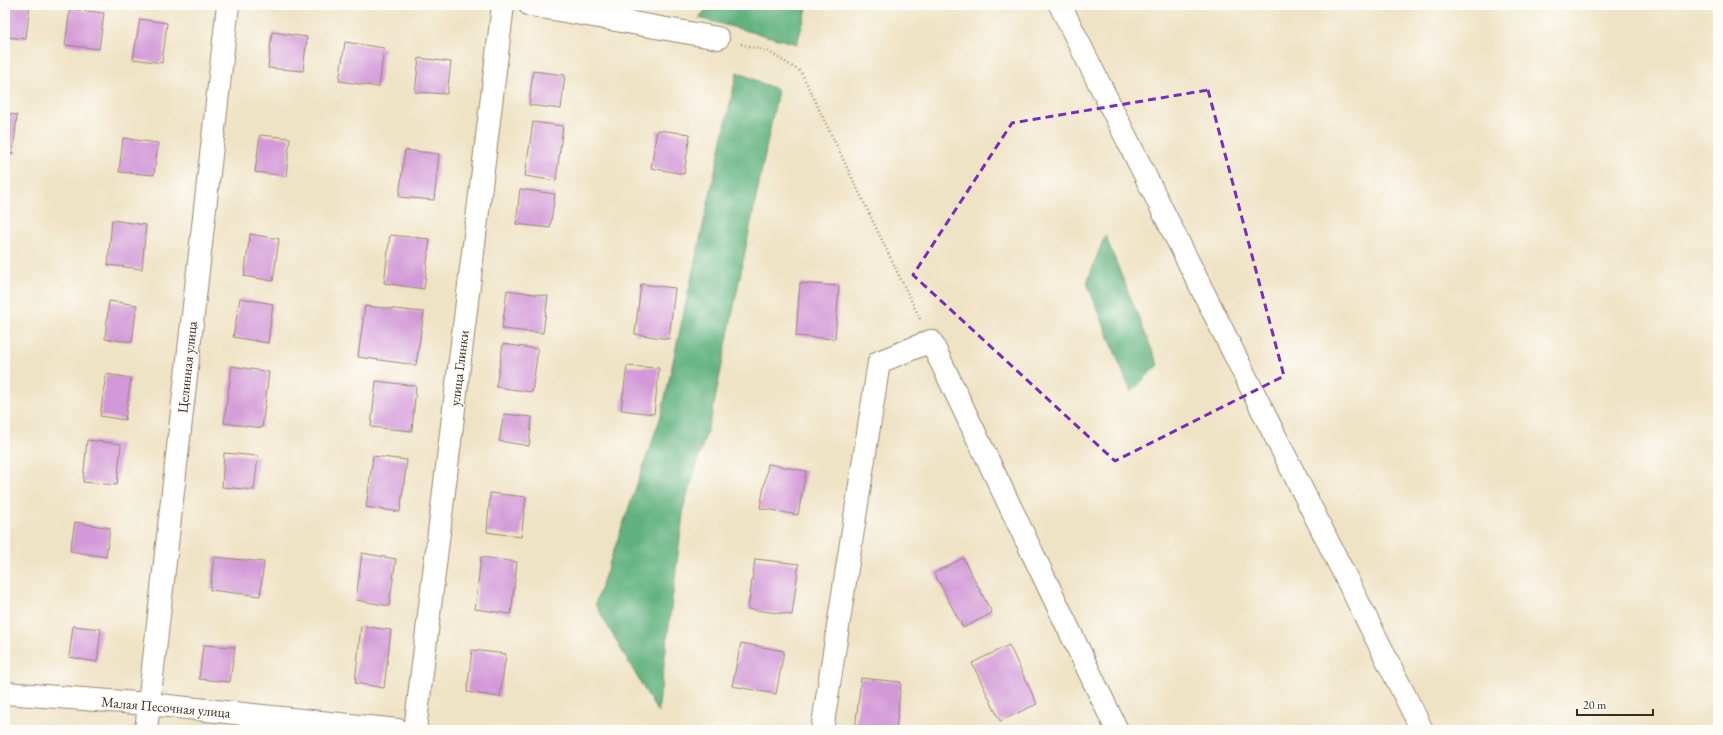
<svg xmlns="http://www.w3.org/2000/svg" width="1723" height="735" font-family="'EB Garamond',serif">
<rect width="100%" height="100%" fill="#fdfcf7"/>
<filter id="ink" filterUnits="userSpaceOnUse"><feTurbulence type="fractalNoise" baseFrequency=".025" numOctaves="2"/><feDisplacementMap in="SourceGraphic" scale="8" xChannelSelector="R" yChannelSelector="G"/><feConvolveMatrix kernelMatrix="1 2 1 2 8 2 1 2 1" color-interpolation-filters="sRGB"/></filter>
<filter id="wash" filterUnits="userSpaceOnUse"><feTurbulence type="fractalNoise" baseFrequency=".012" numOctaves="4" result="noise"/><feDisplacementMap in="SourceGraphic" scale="16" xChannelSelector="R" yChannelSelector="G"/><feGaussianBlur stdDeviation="0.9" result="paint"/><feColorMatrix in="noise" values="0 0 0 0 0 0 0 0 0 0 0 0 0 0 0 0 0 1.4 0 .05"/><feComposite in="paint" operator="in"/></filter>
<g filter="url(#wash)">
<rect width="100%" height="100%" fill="#efe3c5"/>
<path fill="#62b27f" stroke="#4e6e4e" d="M709 5H808L797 44 699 18Z
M737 72 778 90 712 414 684 506 658 713 595 604 661 416Z
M1105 235 1158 365 1131 392 1087 283Z"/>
<g id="blocks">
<path fill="#d298d7" d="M5 5H30L26 39 5 37Z
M70 9 104 13 99 49 65 45Z
M140 19 167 23 162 63 133 59Z
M272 32 307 37 303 71 268 68Z
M345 42 384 48 379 87 339 81Z
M419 58 451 62 447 94 415 92Z
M533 71 565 75 561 109 529 105Z
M5 113 17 115 13 154 5 153Z
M533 122 563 126 556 181 525 176Z
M657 130 690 134 684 174 651 168Z
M260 135 290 138 286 176 255 172Z
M123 138 158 143 154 175 119 172Z
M405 150 439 154 434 200 399 197Z
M520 189 555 194 550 228 516 224Z
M112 220 146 225 142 269 108 265Z
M250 234 279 239 273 281 244 276Z
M390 235 430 239 424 289 384 283Z
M800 283 839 286 835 339 796 336Z
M641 284 675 288 669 339 635 334Z
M507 290 548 296 543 333 502 329Z
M240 298 273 304 268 343 233 337Z
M109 301 137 305 132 342 105 339Z
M365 306 424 312 416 365 358 357Z
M503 344 538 349 532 392 496 387Z
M232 366 269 372 262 428 224 423Z
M627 366 659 368 654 414 621 410Z
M106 374 131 378 125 420 100 416Z
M376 381 416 386 412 431 371 427Z
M504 414 532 417 529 446 499 441Z
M87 440 121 444 117 485 83 482Z
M224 453 258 456 254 490 222 487Z
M373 456 407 460 400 512 366 507Z
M768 464 806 471 798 515 760 508Z
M490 493 526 497 521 537 487 532Z
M75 522 110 528 106 557 70 551Z
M362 553 396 559 389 606 356 600Z
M214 557 264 562 260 596 210 590Z
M481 557 517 562 511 614 475 609Z
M963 558 992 613 963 628 934 573Z
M755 559 799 564 792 615 748 609Z
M73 626 101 629 97 662 69 657Z
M361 626 391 630 384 688 355 683Z
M741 643 784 651 776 694 732 686Z
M203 645 235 647 230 682 199 679Z
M1009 645 1037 704 1000 721 972 663Z
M472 650 506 654 500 697 467 692Z
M861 678 901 682 896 730H855Z
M461 726 483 729V730H461Z"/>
</g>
</g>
<g filter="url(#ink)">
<use href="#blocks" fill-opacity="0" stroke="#958672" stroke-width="1"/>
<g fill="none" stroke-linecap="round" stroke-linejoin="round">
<g stroke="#958672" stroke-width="24">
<path id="minor" d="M530 5 718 38
M5 693 149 704 398 730
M146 730 228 5
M415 730 503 5
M822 730 879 362 931 341 1117 730"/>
</g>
<g stroke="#958672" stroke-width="24">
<path id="primary" d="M1060 5 1422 730"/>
</g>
<path stroke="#958672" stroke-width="2.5" stroke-dasharray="1 3" stroke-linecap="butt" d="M741 44 769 52 801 72 920 319"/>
<use href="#minor" stroke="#fff" stroke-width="22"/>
<use href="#primary" stroke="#fff" stroke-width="22"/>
</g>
</g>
<path fill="none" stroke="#7b2cbf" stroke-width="3" stroke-dasharray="8 5" stroke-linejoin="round" d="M1208 90 1284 376 1115 461 913 275 1012 123Z"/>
<g text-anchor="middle" stroke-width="3" stroke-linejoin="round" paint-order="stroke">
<g font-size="14" fill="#3b2a1e" stroke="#fdfcf7">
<text transform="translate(187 367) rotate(-84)" y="5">Целинная улица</text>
<text transform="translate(459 368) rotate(-83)" y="5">улица Глинки</text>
<text transform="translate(166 707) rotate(5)" y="5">Малая Песочная улица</text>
</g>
</g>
<rect width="1723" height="735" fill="none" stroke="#fdfcf7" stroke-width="20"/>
<path d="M1577 709v6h76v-6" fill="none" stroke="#3b2a1e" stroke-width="2"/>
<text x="1583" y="709" font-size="12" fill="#3b2a1e" stroke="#fdfcf7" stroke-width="3" paint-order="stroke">20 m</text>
</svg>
